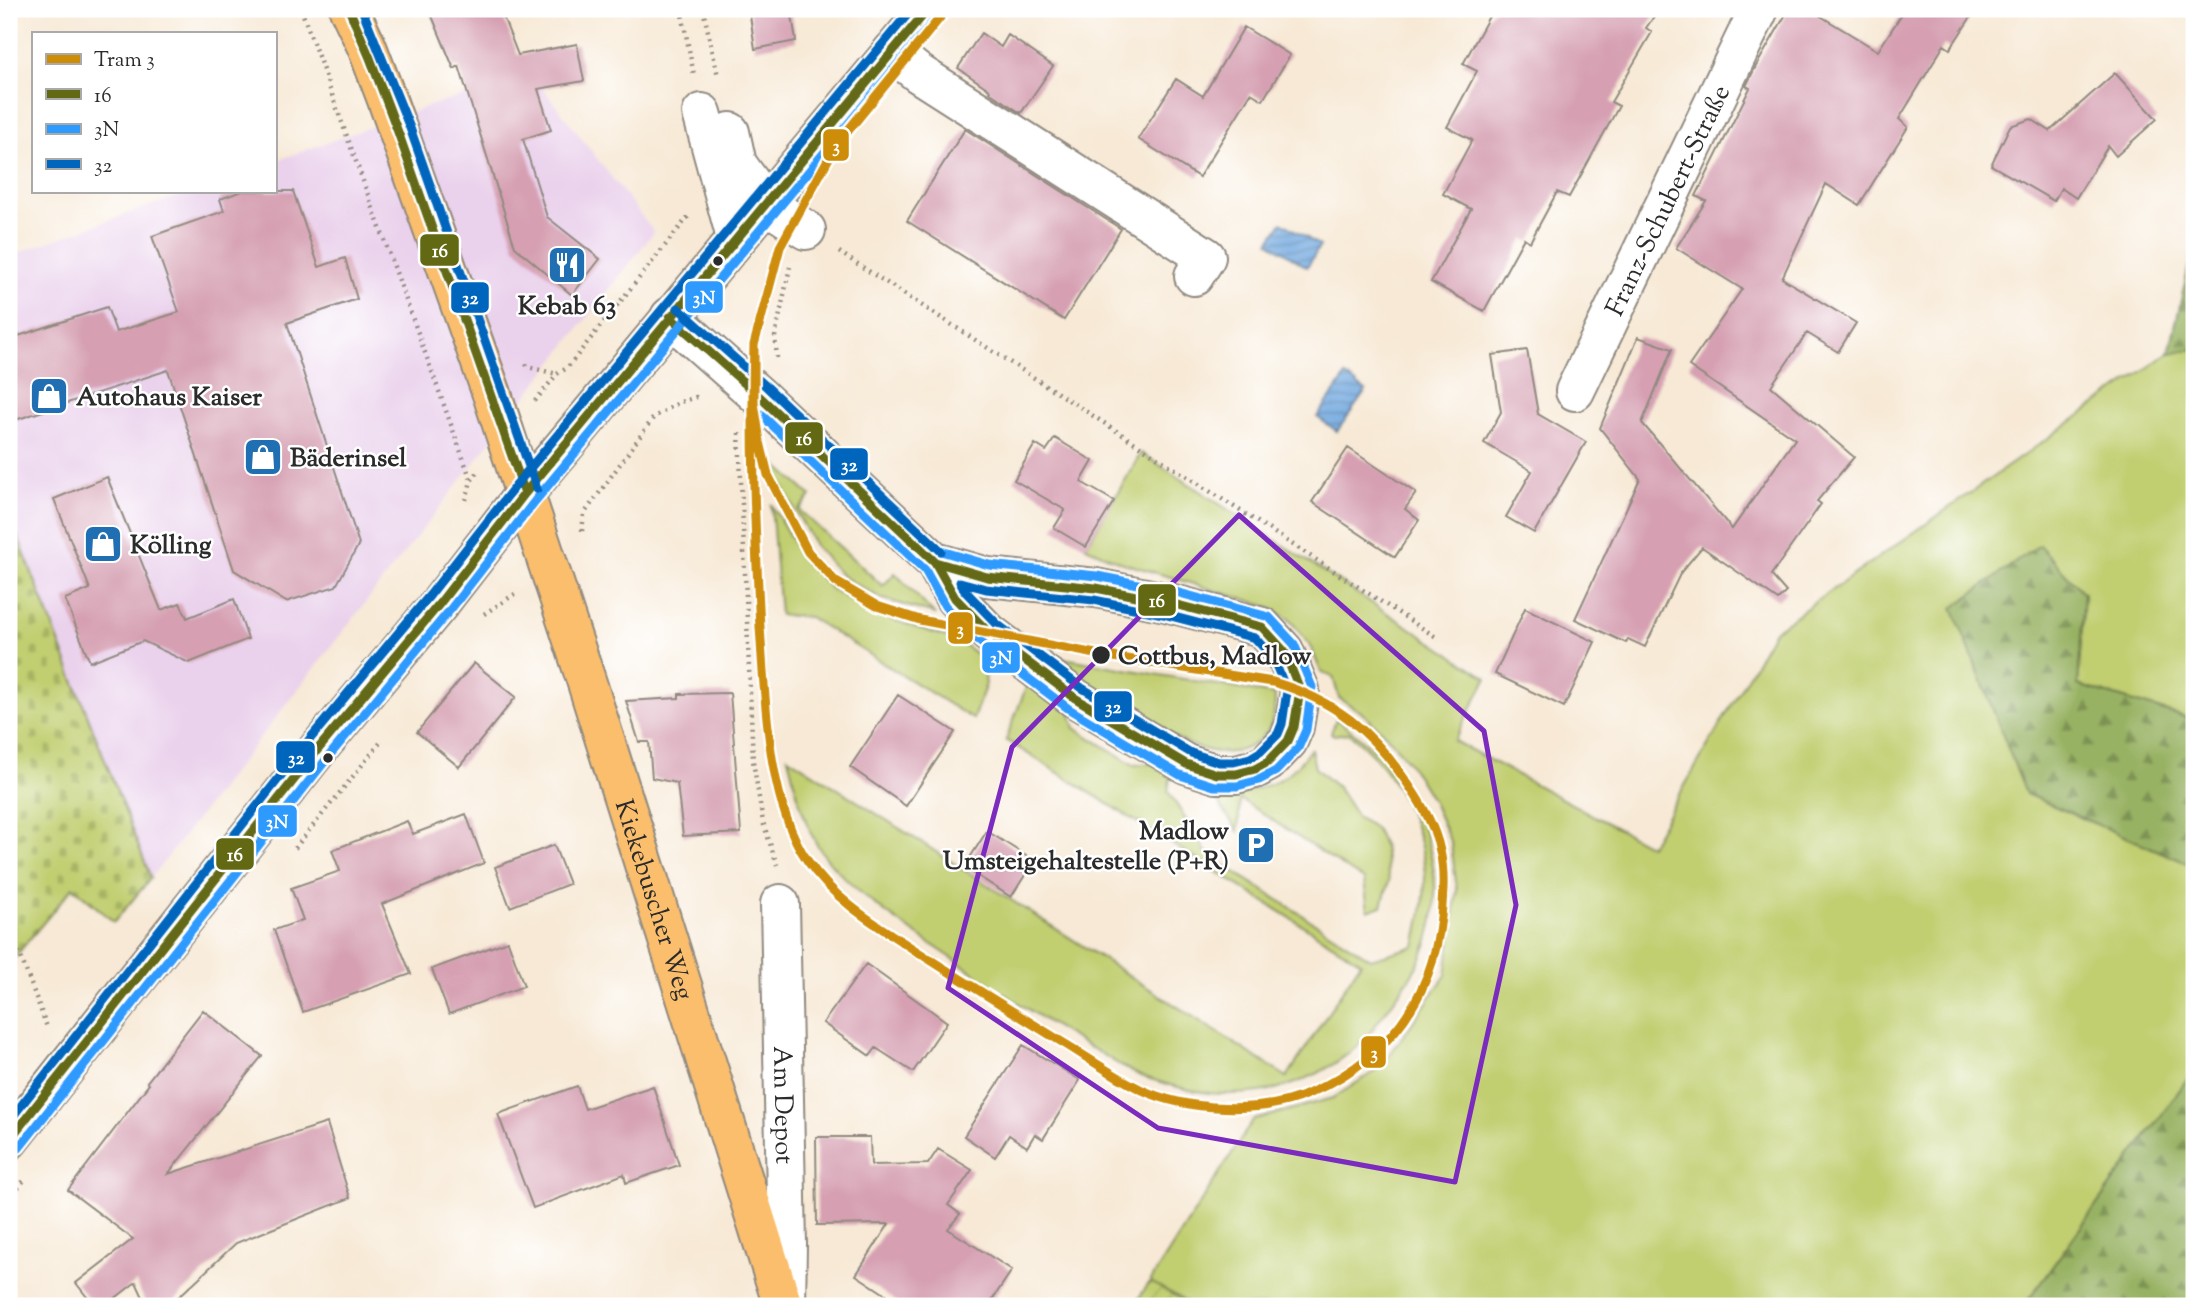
<svg xmlns="http://www.w3.org/2000/svg" width="2203" height="1315" font-family="'Sorts Mill Goudy',serif">
<defs>
<pattern id="forest-firs" width="22" height="20" patternUnits="userSpaceOnUse" patternTransform="scale(1.75)"><rect width="22" height="20" fill="#98b263"/><path d="M5 1l3.5 6h-7zM16 11l3.5 6h-7z" fill="#7c9152"/></pattern>
<pattern id="cemetery-stones" width="16" height="16" patternUnits="userSpaceOnUse" patternTransform="scale(1.75)"><rect width="16" height="16" fill="#c1cf71"/><path d="M2 7V4a2 2 0 0 1 4 0v3zM10 15v-3a2 2 0 0 1 4 0v3z" fill="#a6b262"/></pattern>
<pattern id="garden-furrows" width="10" height="10" patternUnits="userSpaceOnUse" patternTransform="scale(1.75)"><rect width="10" height="10" fill="#c1cf71"/><path d="M-1 1l2-2M0 10L10 0M9 11l2-2" fill="none" stroke="#a6b262"/></pattern>
<pattern id="water-rules" width="6" height="5" patternUnits="userSpaceOnUse" patternTransform="scale(1.75)"><rect width="6" height="5" fill="#72a9e0"/><path d="M0 2.5h6" fill="none" stroke="#5e8ab6"/></pattern>
</defs>
<rect width="100%" height="100%" fill="#fff"/>
<filter id="ink" filterUnits="userSpaceOnUse"><feTurbulence type="fractalNoise" baseFrequency=".0143" numOctaves="2"/><feDisplacementMap in="SourceGraphic" scale="14" xChannelSelector="R" yChannelSelector="G"/><feConvolveMatrix kernelMatrix="1 2 1 2 8 2 1 2 1" color-interpolation-filters="sRGB"/></filter>
<filter id="wash" filterUnits="userSpaceOnUse"><feTurbulence type="fractalNoise" baseFrequency=".00686" numOctaves="4" result="noise"/><feDisplacementMap in="SourceGraphic" scale="28" xChannelSelector="R" yChannelSelector="G"/><feGaussianBlur stdDeviation="1.57" result="paint"/><feColorMatrix in="noise" values="0 0 0 0 0 0 0 0 0 0 0 0 0 0 0 0 0 1.4 0 .05"/><feComposite in="paint" operator="in"/></filter>
<g filter="url(#wash)">
<rect width="100%" height="100%" fill="#f7e9d5"/>
<path fill="#ead1ec" d="M534 77 654 232 151 878 9 514V256L192 191H275V161L438 103Z"/>
<path fill="#c1cf71" stroke="#767d4e" stroke-width="2" d="M2194 349V720L2078 685 2084 593 2026 794 2194 866V1070L2024 1306H1194L1150 1282 1253 1120 1333 1098 1381 1067 1446 975 1457 890 1451 843 1432 800 1410 764 1386 735 1361 712 1339 698 1333 677 1321 672 1310 645 1289 619 1267 606 1120 562 1086 547 1141 453 1487 678 1454 741 1650 846 1774 631 2169 353Z
M773 462 811 496 799 510 883 586 895 573 934 614 880 598 841 575 815 546 775 473Z
M771 504 802 557 831 589 874 614 959 641 982 658 986 684 973 719 809 617 780 615Z
M1029 652 1275 695C1275 717 1273 731 1252 745 1213 771 1152 723 1117 703 1088 686 1058 669 1029 652Z
M1028 682 1069 709 1075 728 1134 765 1154 763 1171 774 1168 791 1208 855 1371 959 1415 946C1420 923 1425 901 1425 877 1424 835 1401 785 1373 755 1366 747 1357 740 1349 733L1334 735 1331 733 1336 719C1354 732 1372 746 1386 763 1429 817 1451 890 1422 956 1413 976 1399 993 1386 1011 1378 1021 1371 1033 1362 1042 1326 1076 1280 1094 1231 1094 1202 1095 1171 1086 1144 1077 1129 1072 1114 1061 1100 1053 1053 1027 1008 997 964 966 918 935 853 896 821 851 804 827 795 786 788 757L1287 1077 1361 962 1006 740Z
M1311 749 1315 768 1338 788 1357 817 1375 828 1384 847 1389 881 1382 906 1368 911 1364 880 1240 799 1238 831 1210 791C1237 794 1266 791 1288 774 1297 767 1304 757 1311 749Z"/>
<path fill="url(#forest-firs)" stroke="#626e47" stroke-width="2" d="M2194 244V349L2169 353Z
M2039 545 2084 593 2078 685 2194 720V866L2026 794 1953 608Z
M2194 1070V1306H2024Z"/>
<path fill="url(#cemetery-stones)" stroke="#767d4e" stroke-width="2" d="M9 514 151 878 114 922 73 887 9 964Z"/>
<path fill="url(#garden-furrows)" stroke="#767d4e" stroke-width="2" d="M1150 1282 1194 1306H1133Z"/>
<path fill="url(#water-rules)" stroke="#4e6a86" stroke-width="2" d="M1282 222 1320 246 1307 267 1269 242Z
M1346 376 1366 391 1337 431 1317 417Z"/>
<g id="blocks">
<path fill="#d6a0b2" d="M429 9H500L518 55 577 44 584 81 538 89 551 130 523 139 547 217 600 259 572 295 515 247 459 66 454 69Z
M749 9H791L796 41 755 49Z
M1493 9H1659L1646 28 1652 32 1611 102 1619 106 1569 197 1557 192 1530 242 1524 238 1484 311 1431 282 1471 209 1443 194 1472 140 1447 127 1477 71 1463 64Z
M1789 9H1809L1878 51 1905 9H1976L1950 49 1944 45 1899 119 1908 127 1859 205 1826 184 1782 278 1856 323 1838 352 1807 333 1771 386 1854 457 1817 501 1821 504 1771 575 1786 592 1778 600 1702 547 1681 572 1645 647 1628 639 1626 643 1575 619 1640 479 1600 428 1638 337 1672 349 1642 423 1732 529 1795 439 1689 366 1742 289 1676 248 1706 201 1696 196 1750 88 1746 86 1755 68Z
M1244 27 1290 55 1263 100 1251 93 1199 177 1138 139 1176 79 1203 96Z
M981 33 1001 47 1008 35 1053 66 1021 113 989 92 990 90 958 68Z
M2115 73 2157 119 2116 156 2108 146 2076 198 2061 188 2054 201 1991 165 2010 126 2031 119 2050 131Z
M965 129 1121 229 1064 320 907 221Z
M242 191H293L319 267 345 258 357 299 287 323 359 544 336 586 286 602 234 570 168 370 9 422V339L107 307 116 332 179 312 152 236 224 211 220 199Z
M1527 350 1538 414 1586 442 1534 533 1506 517 1532 471 1484 443 1501 412 1492 355Z
M1055 438 1093 461 1081 482 1114 501 1086 547 1054 528 1065 510 1014 480 1035 444 1046 451Z
M1348 448 1416 493 1405 509 1419 520 1395 557 1312 502Z
M107 477 161 610 180 603 187 618 234 599 248 639 189 663 143 641 90 662 65 599 90 589 54 499Z
M1525 608 1595 642 1564 707 1495 674Z
M474 663 516 697 459 767 417 732Z
M730 693 741 833 683 836 677 783 652 778 649 742H639L626 701 679 698V694Z
M898 695 955 732 906 806 850 767Z
M466 814 484 863 382 904 411 974 303 1012 274 930 303 920 291 888 340 871 332 850 407 821 413 834Z
M987 831 1034 861 1011 897 964 867Z
M554 845 569 884 510 907 495 867Z
M508 941 524 986 449 1014 432 969Z
M866 964 947 1022 913 1072 876 1048 870 1056 823 1023Z
M203 1010 262 1056 168 1174 327 1123 350 1198 236 1243 169 1306H147L136 1282 105 1306H94L76 1283 133 1239 68 1190 149 1084 147 1082Z
M1023 1045 1080 1080 1043 1139 1035 1134 1027 1147 1009 1135 995 1157 964 1136Z
M577 1086 585 1109 653 1086 679 1165 626 1183 624 1174 533 1208 498 1114Z
M816 1137H870L871 1165 928 1164 938 1149 972 1170 948 1205 960 1214 948 1229 1012 1270 988 1306H903L856 1275 889 1224 817 1225Z"/>
</g>
</g>
<g filter="url(#ink)">
<use href="#blocks" fill-opacity="0" stroke="#918a80" stroke-width="2"/>
<g fill="none" stroke-linecap="round" stroke-linejoin="round">
<g stroke="#918a80" stroke-width="42">
<g id="minor">
<path d="M892 52 918 73 1206 257 1194 276"/>
<path d="M702 113 736 238"/>
<path d="M730 132 737 164 766 204 806 230"/>
<path d="M670 317 760 397 935 562 955 598 989 633 1075 698 1186 764 1217 774H1236L1255 769 1268 762 1288 741 1294 727 1300 690 1284 651 1262 627 1166 602 1096 588 987 577 935 562"/>
<path id="s1" d="M1575 391 1759 9"/>
<path id="s2" d="M780 904 787 1245 786 1306"/>
</g>
</g>
<g stroke="#918a80" stroke-width="42">
<g id="major">
<path id="s3" d="M349 9 367 47 386 97 492 394 587 683 783 1306"/>
<path d="M9 1140 319 748 440 603 525 493 928 9"/>
</g>
</g>
<path stroke="#918a80" stroke-width="4.5" stroke-dasharray="2 5" stroke-linecap="butt" d="M301 9 471 480
M681 9 694 75
M703 9 718 76
M839 252 1439 639
M777 358 775 337 790 267
M526 364 528 367 557 374
M535 401 557 374 567 368 688 217
M739 433 753 761 763 822 777 865
M466 500 471 481 477 473
M582 531 584 514 654 417 680 402 696 397 699 399
M484 614 515 594
M295 848 380 743
M9 925 47 1027
M9 1199 26 1178"/>
<use href="#minor" stroke="#fff" stroke-width="38"/>
<use href="#major" stroke="#fabe6d" stroke-width="38"/>
<g stroke="#fff" stroke-width="14">
<path id="bus-1" d="M349 9 370 58 398 132 525 493
M670 317 760 397 935 562
M935 562 987 577 1096 588 1166 602 1262 627 1284 651 1300 690 1294 727 1288 741 1268 762 1255 769 1236 774H1217L1186 764 1075 698 989 633 955 598Z
M9 1140 319 748 440 603 525 493 928 9"/>
</g>
<g stroke="#fff" stroke-width="14">
<path id="bus-2" d="M752 406 925 570 945 606 980 642 1069 709 1180 775 1214 786H1237L1259 780 1276 771 1298 748 1306 730 1312 687 1294 644 1269 617 1168 590 1097 576 989 565 941 551 768 388
M19 1148 329 756 450 610 535 501 937 17"/>
</g>
<g stroke="#fff" stroke-width="14">
<path id="bus-3" d="M362 9 410 128 537 489
M678 308 768 388 941 551
M960 582 986 589 1094 600 1163 614 1255 638 1273 658 1287 691 1282 724 1278 734 1260 752 1250 758 1234 762H1219L1191 753 1082 688 997 624 965 591Z
M9 1121 309 740 430 595 516 485 912 9"/>
</g>
<use href="#bus-1" stroke="#636913" stroke-width="9"/>
<use href="#bus-2" stroke="#2e9afe" stroke-width="9"/>
<use href="#bus-3" stroke="#0065bd" stroke-width="9"/>
<g stroke="#fff" stroke-width="14">
<path id="tram-1" d="M947 9 848 131 836 145Z
M780 247 836 145
M754 345V403L760 442 768 475 808 552 836 582 877 606 920 620 1101 655 1273 682C1335 700 1372 731 1408 784 1422 805 1435 826 1440 851 1445 873 1443 894 1441 917 1432 1001 1386 1059 1310 1093 1262 1115 1186 1111 1140 1089 1113 1076 1087 1057 1062 1042 1015 1013 968 984 921 954 880 927 835 902 807 860 767 802 765 695 760 627 755 533 751 439 754 345Z
M754 345 780 247
M754 345 780 247"/>
</g>
<use href="#tram-1" stroke="#ce8d09" stroke-width="9"/>
</g>
</g>
<path fill="none" stroke="#7b2cbf" stroke-width="5" stroke-linejoin="round" d="M1239 515 1484 731 1516 905 1455 1182 1158 1128 948 988 1012 747Z"/>
<defs>
<g id="restaurant-square" transform="scale(2.0125)"><rect x="-9" y="-9" width="18" height="18" rx="4" fill="#1f6fb2" stroke="#fff"/><path d="M-5-6h1v4h1v-4h1v4h1v-4h1v5L-1.5 .5V6h-2V.5L-5-1ZM5-6V6H3V1.5H1.5Q1.5-4 5-6Z" fill="#fff"/></g>
<g id="shop-square" transform="scale(2.0125)"><rect x="-9" y="-9" width="18" height="18" rx="4" fill="#1f6fb2" stroke="#fff"/><path d="M-5-2.5h2.3a2.7 3.5 0 0 1 5.4 0H5L5.5 6h-11ZM-1.5-2.5h3a1.5 2.3 0 0 0-3 0Z" fill="#fff"/></g>
<g id="parking-square" transform="scale(2.0125)"><rect x="-9" y="-9" width="18" height="18" rx="4" fill="#1f6fb2" stroke="#fff"/><path d="M-3.5-5.5H1a3.5 3.5 0 0 1 0 7H-1V5.5H-3.5ZM-1-3.4V-.6H.8a1.4 1.4 0 0 0 0-2.8Z" fill="#fff"/></g>
</defs>
<g fill-rule="evenodd">
<use href="#restaurant-square" x="567" y="265"/>
<use href="#shop-square" x="49" y="396"/>
<use href="#shop-square" x="263" y="457"/>
<use href="#shop-square" x="103" y="544"/>
<use href="#parking-square" x="1256" y="845"/>
</g>
<g fill="#2b2b2b" stroke="#fff" stroke-width="2.5">
<circle cx="718" cy="261" r="6"/>
<circle cx="1101" cy="655" r="10"/>
<circle cx="328" cy="758" r="6"/>
</g>
<g text-anchor="middle" stroke-width="5" stroke-linejoin="round" paint-order="stroke">
<g font-size="26" fill="#2b2b2b" stroke="#fff">
<text dy="9" stroke="none"><textPath href="#s1" startOffset="212">Franz-Schubert-Straße</textPath></text>
<text dy="9" stroke="none"><textPath href="#s3" startOffset="942">Kiekebuscher Weg</textPath></text>
<text dy="9" stroke="none"><textPath href="#s2" startOffset="201">Am Depot</textPath></text>
</g>
<g font-size="26" font-weight="bold" fill="#2b2b2b" stroke="#fff" text-anchor="start">
<text x="567" y="314" text-anchor="middle">Kebab 63</text>
<text x="76" y="405">Autohaus Kaiser</text>
<text x="290" y="466">Bäderinsel</text>
<text x="130" y="553">Kölling</text>
<text x="1229" y="839" text-anchor="end">Madlow<tspan x="1229" dy="30">Umsteigehaltestelle (P+R)</tspan></text>
</g>
<g font-size="26" font-weight="bold" fill="#2b2b2b" stroke="#fff" text-anchor="start">
<text x="1118" y="664">Cottbus, Madlow</text>
</g>
</g>
<g stroke="#fff" stroke-width="2.5">
<rect x="822" y="128" width="28" height="34" rx="7" fill="#ce8d09"/>
<rect x="419" y="233" width="41" height="34" rx="7" fill="#636913"/>
<rect x="684" y="280" width="40" height="34" rx="7" fill="#2e9afe"/>
<rect x="450" y="281" width="40" height="33" rx="7" fill="#0065bd"/>
<rect x="784" y="421" width="40" height="34" rx="7" fill="#636913"/>
<rect x="829" y="447" width="40" height="34" rx="7" fill="#0065bd"/>
<rect x="1137" y="583" width="40" height="34" rx="7" fill="#636913"/>
<rect x="947" y="611" width="27" height="34" rx="7" fill="#ce8d09"/>
<rect x="981" y="641" width="40" height="33" rx="7" fill="#2e9afe"/>
<rect x="1093" y="690" width="40" height="33" rx="7" fill="#0065bd"/>
<rect x="275" y="740" width="41" height="34" rx="7" fill="#0065bd"/>
<rect x="257" y="804" width="41" height="34" rx="7" fill="#2e9afe"/>
<rect x="215" y="837" width="40" height="34" rx="7" fill="#636913"/>
<rect x="1360" y="1035" width="27" height="34" rx="7" fill="#ce8d09"/>
</g>
<g font-size="19" text-anchor="middle" font-weight="bold" fill="#fff">
<text x="836" y="152">3</text>
<text x="440" y="257">16</text>
<text x="704" y="304">3N</text>
<text x="470" y="304">32</text>
<text x="804" y="445">16</text>
<text x="849" y="471">32</text>
<text x="1157" y="607">16</text>
<text x="960" y="635">3</text>
<text x="1001" y="664">3N</text>
<text x="1113" y="713">32</text>
<text x="296" y="764">32</text>
<text x="277" y="828">3N</text>
<text x="235" y="861">16</text>
<text x="1374" y="1059">3</text>
</g>
<rect width="2203" height="1315" fill="none" stroke="#fff" stroke-width="35"/>
<rect x="32" y="32" width="245" height="161" fill="#ffffff" stroke="#aaaaaa" stroke-width="2"/>
<rect x="46" y="54" width="35" height="10" fill="#ce8d09" stroke="#aaaaaa" stroke-width="2"/>
<text x="94" y="66" font-size="21" fill="#2b2b2b">Tram 3</text>
<rect x="46" y="89" width="35" height="10" fill="#636913" stroke="#aaaaaa" stroke-width="2"/>
<text x="94" y="102" font-size="21" fill="#2b2b2b">16</text>
<rect x="46" y="124" width="35" height="10" fill="#2e9afe" stroke="#aaaaaa" stroke-width="2"/>
<text x="94" y="136" font-size="21" fill="#2b2b2b">3N</text>
<rect x="46" y="159" width="35" height="10" fill="#0065bd" stroke="#aaaaaa" stroke-width="2"/>
<text x="94" y="172" font-size="21" fill="#2b2b2b">32</text>
</svg>
